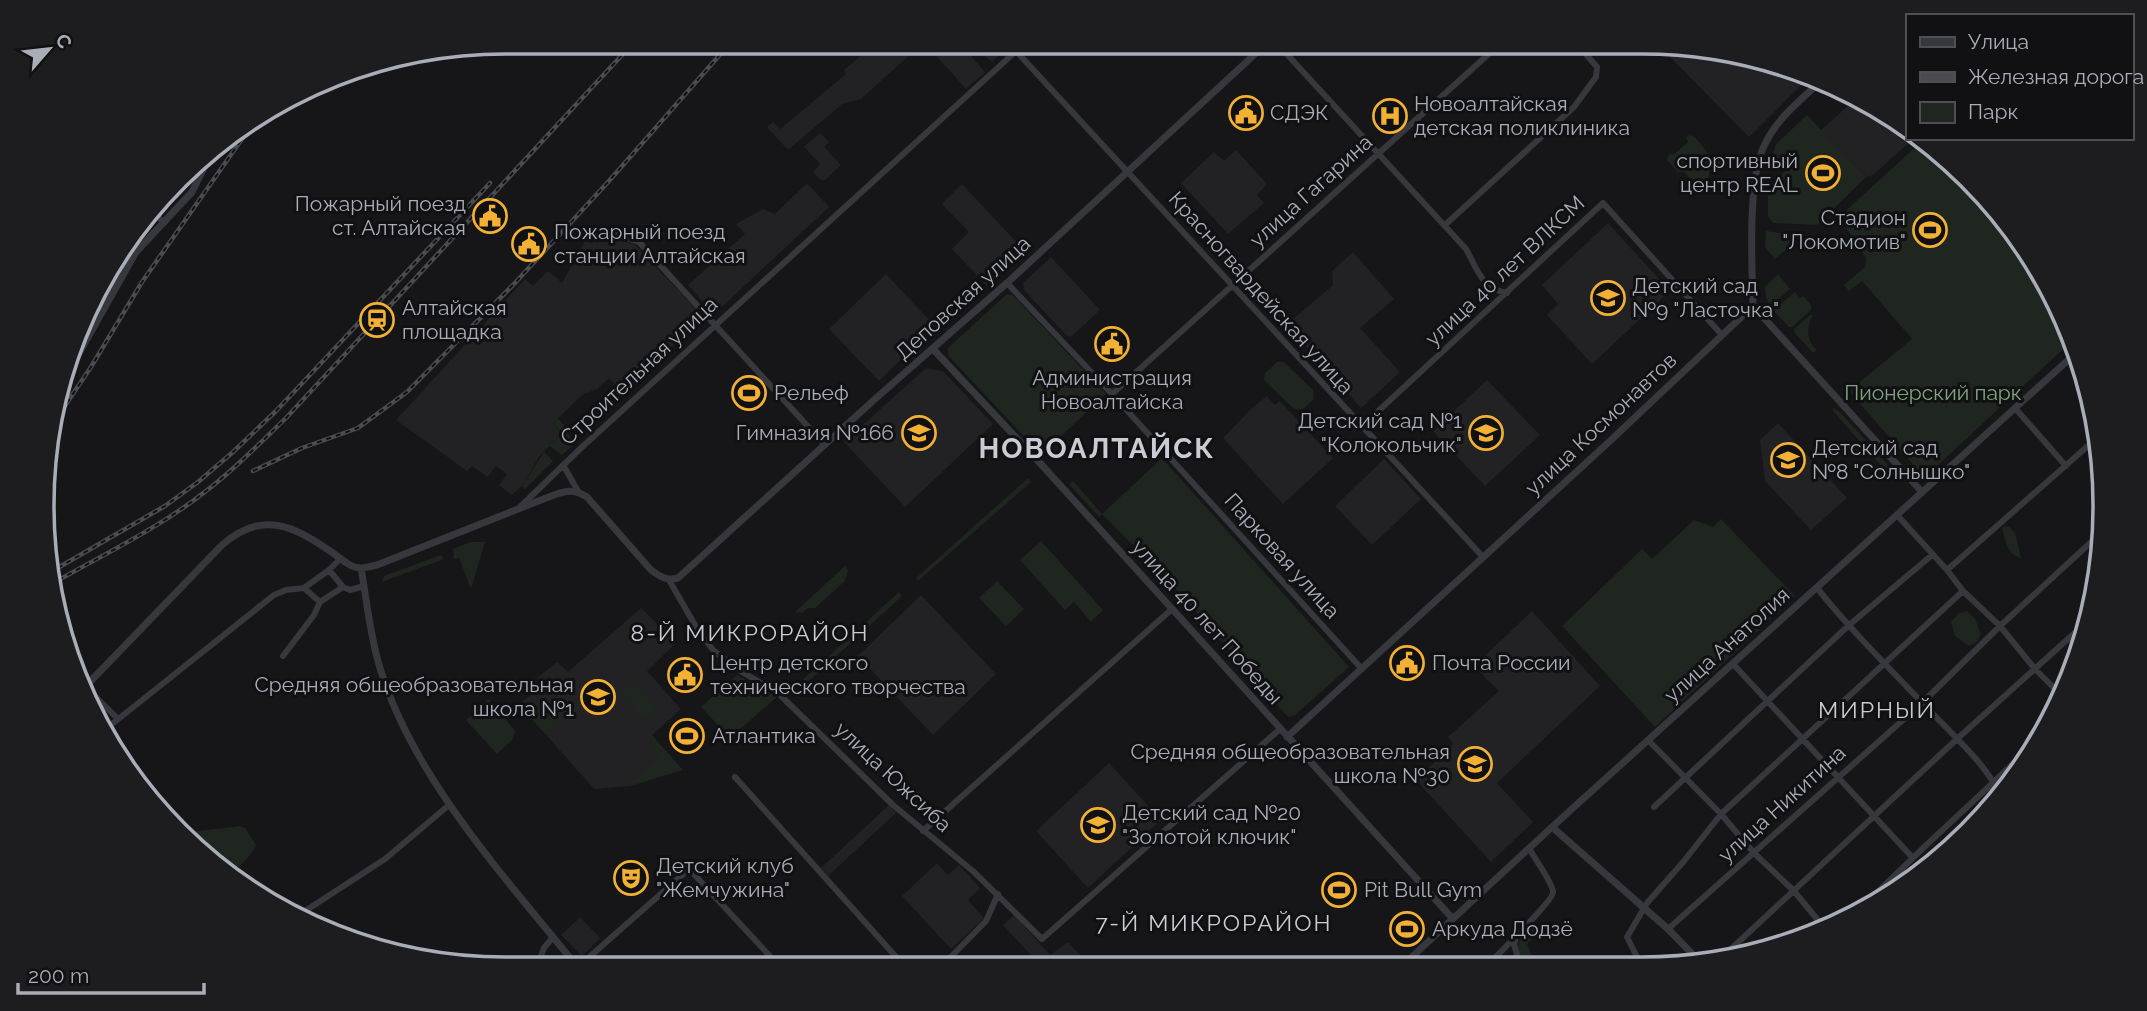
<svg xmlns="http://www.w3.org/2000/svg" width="2147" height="1011" font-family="Raleway,sans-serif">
<rect width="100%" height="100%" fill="#161618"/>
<path fill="#222225" d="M877 42H959L985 72 966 89 924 42 861 99 842 104 788 150 767 127 773 122 780 129 846 74 844 70Z
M969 42H1014L992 62Z
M1680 46 1732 51 1811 75 1749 137 1669 56Z
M1857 98 1899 120 1907 127V138H1914L1873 175 1866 177 1821 130Z
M820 133 829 142 824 147 841 165 825 180H821L813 172 820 164 804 147Z
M1236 150 1267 184 1257 195 1264 203 1228 234 1181 183 1214 152 1224 161Z
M807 183 829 207 714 314 688 285 745 234 736 224 763 209 775 214Z
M962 184 1023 249 986 285 952 249 969 232 942 204Z
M1608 223 1670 291 1592 364 1547 315 1558 304 1542 285Z
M595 235 634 244 704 317 623 392 609 378 597 389 582 395 553 423 562 433 539 457 522 486 512 495 499 485 507 474 496 466 488 477 472 466 467 471 396 420 525 279 533 286 548 271 562 283 585 241 593 243Z
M1353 252 1394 299 1360 328 1400 372 1361 408 1286 325 1333 285 1332 271Z
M1051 257 1100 310 1071 337 1066 335 1024 290 1023 283Z
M886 274 935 326 879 381 829 329Z
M926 368 943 371 993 424 905 507 844 442Z
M1487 380 1540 435 1485 486 1433 431Z
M1267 396 1275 405 1280 401 1333 458 1283 504 1223 438 1252 408Z
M1778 423 1847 498 1811 530 1765 481 1760 440Z
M1384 459 1421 499 1372 545 1335 506Z
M921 595 996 674 933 735 858 656Z
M641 608 676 643 647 671 681 709 652 735 683 770 631 786 594 789 519 704 543 686 537 678 557 662 568 672Z
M1532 611 1600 686 1497 783 1533 822 1491 862 1416 780 1453 744 1448 737 1499 691 1474 666Z
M1109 763 1161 820 1088 888 1036 831Z
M889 805 896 813 828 876 821 868Z
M937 863 948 875 959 865 980 888 968 900 984 918 951 949 902 896Z
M1014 915 1050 955 1068 942 1091 967H1042L1003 925Z
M580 917 600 938 582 956 561 935Z"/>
<path fill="#1e261f" d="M1807 115 1866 177 1817 225 1773 223 1768 216V187L1787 169 1773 153 1776 144Z
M1690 135 1695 137 1711 157 1716 155 1720 158V165L1710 168 1706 195 1684 172H1678L1667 160 1669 154 1673 155 1688 142 1686 137Z
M1923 140 1969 177 2027 248 2070 328 2073 340 1926 476H1923L1850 392 1852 381 1856 385 1912 339 1862 281 1849 291 1844 285 1865 267 1866 258 1839 217Z
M1766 231 1802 236 1775 259 1765 247Z
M1778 274 1790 289 1771 306 1766 298 1765 287Z
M1795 292 1800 298 1803 296 1811 305V310L1792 327H1789L1775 312V309Z
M1007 294 1013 295 1106 394 1041 455 948 355V348Z
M1810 315H1813C1806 328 1806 340 1817 350L1813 353 1794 332V329Z
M1277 362H1284L1313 390 1314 399 1303 409H1294L1264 380 1265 373Z
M1833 408 1840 412 1895 473 1898 480 1893 479 1833 411Z
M558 418 566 428 573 445 562 455 550 446 562 433 553 423Z
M544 452 553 461 525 489 522 486Z
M1162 458 1349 667 1295 715 1289 717 1285 714 1178 591 1102 514 1099 517 1069 484 1073 481 1102 514Z
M1028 478 1031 482 918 581 916 578Z
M1721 519 1795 596 1655 727 1562 626 1642 549 1652 559 1694 520 1713 527Z
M2005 526 2010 527 2015 533 2021 558C2006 554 2006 540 2002 528Z
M1041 541 1103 610 1091 622 1074 602 1065 610 1020 560Z
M470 542H485L471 589 459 558 454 559 453 549Z
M441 555 444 559 382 582 384 576Z
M845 566 848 570 845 581 815 608H808L802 613 795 612Z
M997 581 1024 609 1006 626 979 598Z
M899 592 902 596 800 689 797 685Z
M1967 611 1975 619 1981 634 1977 642 1969 646 1955 636 1951 622 1959 613Z
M737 675 777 697 730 738 701 707Z
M632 683 636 684 655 706V711L646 719 642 718 622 695V692Z
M489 699 515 731 512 740 497 754 466 720Z
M548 700 564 717 546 735 530 717Z
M655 739 683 770 627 786 659 758 649 745Z
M239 826 245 828 256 845C252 857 240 862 234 875L200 854 184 835C202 828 220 830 239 826Z
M1527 928H1533L1535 935 1527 944 1535 964 1540 966H1520C1517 946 1516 944 1527 928Z"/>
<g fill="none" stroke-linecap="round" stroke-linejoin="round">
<path stroke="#37383d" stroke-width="6" d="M1279 42 1283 50 1466 249C1477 269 1482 289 1507 293
M1016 51 1483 557
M154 213 164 223
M1445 225 1574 107 1596 77 1597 67 1575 42
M613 234 639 242 825 445
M1007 283 1112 394 1361 668
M1112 394 1502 42
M2015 408 2066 466
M1361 427 1603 203 1722 335
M563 465 578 491
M520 507 581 448 1026 42
M329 570 343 587
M1947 570 2098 437
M669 580 699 632 714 651 742 672 778 693 893 805 974 872 1042 939 1280 729
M304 588 329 570 340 559
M1817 588C1854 634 1896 675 1937 718 1959 741 1987 766 2001 796
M1963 591 2000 626 2035 669 2062 696
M283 656 314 615 320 602 343 587 350 590 364 586
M1733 664 1912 857
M96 697 118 719
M102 732 274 595 286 590 304 588 320 602
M1648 740 1721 814 1754 853 1794 891 1826 930
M735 777 906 968
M1654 807 1848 626 1932 555
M923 831 1172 609
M1859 911C1916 852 1978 799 2036 741
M299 915 385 859 449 805
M1668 929 1922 703 2000 626 2102 532
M1516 936 1514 945 1521 966
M1718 961 1957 739 2089 620
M1641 965 1627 937 1647 903 1684 861 1721 814 1963 591 1947 570 1897 515
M1487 966C1497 955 1554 900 1553 892 1553 883 1534 858 1529 848
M578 967 689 869 781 968
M940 968 986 921 998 894
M536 969 544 948 553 937"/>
<path stroke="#37383d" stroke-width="7" d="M1753 306 1922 492
M933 349 1040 463 1453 919
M65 378 136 252 192 192 209 158 211 149
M361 568C367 602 370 636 380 668 414 780 507 879 579 969
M85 687 221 546C262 509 294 526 333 553 341 559 351 568 361 568 366 568 373 566 377 565L546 498C563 492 571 487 587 497L651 570C661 577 666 581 678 578L875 399 1007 283 1268 42
M1287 737 1610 441 1753 306C1752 265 1747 179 1765 144 1777 118 1802 99 1823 79
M1552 827 1668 929 1703 965
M1402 966 1552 827 2077 352"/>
<g stroke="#4a4c52" stroke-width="4.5">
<path id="rail" d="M50 428 91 367 142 282 258 116
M253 471 302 448 358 428 407 392 514 284 609 181 731 42
M49 573 165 506 198 482 233 452 276 411 490 183
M50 585C102 555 158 529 206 491 235 469 260 443 286 418L634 42"/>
</g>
<use href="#rail" stroke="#111113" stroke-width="2" stroke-dasharray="5" stroke-linecap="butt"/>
</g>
<defs>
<g id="civic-ring" transform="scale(1.75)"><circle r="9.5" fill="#111113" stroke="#f2b134" stroke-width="1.5"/><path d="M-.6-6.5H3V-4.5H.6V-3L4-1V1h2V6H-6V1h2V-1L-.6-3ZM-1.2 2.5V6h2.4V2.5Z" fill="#f2b134"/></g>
<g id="hospital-ring" transform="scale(1.75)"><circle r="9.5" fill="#111113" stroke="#f2b134" stroke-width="1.5"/><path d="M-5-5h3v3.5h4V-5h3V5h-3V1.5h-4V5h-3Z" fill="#f2b134"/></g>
<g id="stadium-ring" transform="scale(1.75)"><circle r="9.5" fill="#111113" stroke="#f2b134" stroke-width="1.5"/><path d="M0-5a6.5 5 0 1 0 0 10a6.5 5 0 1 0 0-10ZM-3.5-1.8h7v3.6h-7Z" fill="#f2b134"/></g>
<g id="school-ring" transform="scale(1.75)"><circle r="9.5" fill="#111113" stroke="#f2b134" stroke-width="1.5"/><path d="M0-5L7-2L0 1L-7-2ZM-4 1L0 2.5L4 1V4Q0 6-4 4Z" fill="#f2b134"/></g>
<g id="station-ring" transform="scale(1.75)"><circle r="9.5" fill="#111113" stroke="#f2b134" stroke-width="1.5"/><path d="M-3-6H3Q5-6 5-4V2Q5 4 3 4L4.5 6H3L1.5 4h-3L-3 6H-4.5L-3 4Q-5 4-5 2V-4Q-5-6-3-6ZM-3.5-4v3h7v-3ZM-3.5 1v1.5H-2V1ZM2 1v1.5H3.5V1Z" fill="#f2b134"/></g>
<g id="theatre-ring" transform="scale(1.75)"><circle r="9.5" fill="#111113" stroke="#f2b134" stroke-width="1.5"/><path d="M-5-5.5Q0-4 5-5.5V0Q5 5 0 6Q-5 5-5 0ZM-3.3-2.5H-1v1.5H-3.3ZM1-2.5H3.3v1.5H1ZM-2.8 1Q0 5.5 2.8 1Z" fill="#f2b134"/></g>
</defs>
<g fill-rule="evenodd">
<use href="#civic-ring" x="1246" y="113"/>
<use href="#hospital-ring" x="1390" y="116"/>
<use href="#stadium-ring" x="1823" y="173"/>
<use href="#civic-ring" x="490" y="216"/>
<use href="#stadium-ring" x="1930" y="230"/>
<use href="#civic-ring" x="529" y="244"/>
<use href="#school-ring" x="1608" y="298"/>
<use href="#station-ring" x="377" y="320"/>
<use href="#civic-ring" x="1112" y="344"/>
<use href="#stadium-ring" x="749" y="393"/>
<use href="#school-ring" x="919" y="433"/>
<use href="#school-ring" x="1486" y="433"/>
<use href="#school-ring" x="1788" y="460"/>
<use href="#civic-ring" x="1407" y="663"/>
<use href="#civic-ring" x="685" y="675"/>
<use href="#school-ring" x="598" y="697"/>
<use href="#stadium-ring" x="687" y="736"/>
<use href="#school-ring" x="1475" y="764"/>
<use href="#school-ring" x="1098" y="825"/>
<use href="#theatre-ring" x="631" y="878"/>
<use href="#stadium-ring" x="1339" y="890"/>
<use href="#stadium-ring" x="1407" y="929"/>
</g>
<g text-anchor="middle" stroke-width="6" stroke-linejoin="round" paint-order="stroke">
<g font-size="21" fill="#a8adb8" stroke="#111113" text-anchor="start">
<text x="1414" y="111">Новоалтайская<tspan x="1414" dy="24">детская поликлиника</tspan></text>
<text x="1270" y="120">СДЭК</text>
<text x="1798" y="168" text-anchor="end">спортивный<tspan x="1798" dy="24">центр REAL</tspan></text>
<text x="466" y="211" text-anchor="end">Пожарный поезд<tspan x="466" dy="24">ст. Алтайская</tspan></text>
<text x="1906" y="225" text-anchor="end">Стадион<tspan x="1906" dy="24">"Локомотив"</tspan></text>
<text x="554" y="239">Пожарный поезд<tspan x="554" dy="24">станции Алтайская</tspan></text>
<text x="1632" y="293">Детский сад<tspan x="1632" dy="24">№9 "Ласточка"</tspan></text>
<text x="402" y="315">Алтайская<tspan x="402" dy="24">площадка</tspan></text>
<text x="1112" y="385" text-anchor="middle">Администрация<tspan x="1112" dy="24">Новоалтайска</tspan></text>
<text x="774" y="400">Рельеф</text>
<text x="1462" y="428" text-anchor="end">Детский сад №1<tspan x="1462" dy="24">"Колокольчик"</tspan></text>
<text x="894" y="440" text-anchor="end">Гимназия №166</text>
<text x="1812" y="455">Детский сад<tspan x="1812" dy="24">№8 "Солнышко"</tspan></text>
<text x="710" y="670">Центр детского<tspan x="710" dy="24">технического творчества</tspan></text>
<text x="1432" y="670">Почта России</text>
<text x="574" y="692" text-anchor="end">Средняя общеобразовательная<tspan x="574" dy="24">школа №1</tspan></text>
<text x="712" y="743">Атлантика</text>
<text x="1450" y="759" text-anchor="end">Средняя общеобразовательная<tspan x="1450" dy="24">школа №30</tspan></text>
<text x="1122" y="820">Детский сад №20<tspan x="1122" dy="24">"Золотой ключик"</tspan></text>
<text x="656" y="873">Детский клуб<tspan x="656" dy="24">"Жемчужина"</tspan></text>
<text x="1364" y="897">Pit Bull Gym</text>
<text x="1432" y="936">Аркуда Додзё</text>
</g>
<g font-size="21" fill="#a8adb8" stroke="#111113">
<text transform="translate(1311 191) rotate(-42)" y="7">улица Гагарина</text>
<text transform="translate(1505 271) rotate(-43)" y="7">улица 40 лет ВЛКСМ</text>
<text transform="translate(1261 293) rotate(48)" y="7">Красногвардейская улица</text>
<text transform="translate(963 298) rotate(-42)" y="7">Деповская улица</text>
<text transform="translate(639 371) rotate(-43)" y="7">Строительная улица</text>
<text transform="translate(1601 424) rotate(-43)" y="7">улица Космонавтов</text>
<text transform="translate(1282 556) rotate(48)" y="7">Парковая улица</text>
<text transform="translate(1207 622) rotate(48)" y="7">улица 40 лет Победы</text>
<text transform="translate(1727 645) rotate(-42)" y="7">улица Анатолия</text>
<text transform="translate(893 777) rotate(43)" y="7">улица Южсиба</text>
<text transform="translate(1782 804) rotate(-42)" y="7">улица Никитина</text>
</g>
<g font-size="21" fill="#7fa381" stroke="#111113">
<text x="1933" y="400">Пионерский парк</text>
</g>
<g font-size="23" letter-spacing="2" fill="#c9ccd4" stroke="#111113">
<text x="750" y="641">8-Й МИКРОРАЙОН</text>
<text x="1877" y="718">МИРНЫЙ</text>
<text x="1214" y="931">7-Й МИКРОРАЙОН</text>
</g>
<g font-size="28" font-weight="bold" letter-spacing="2" fill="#c9ccd4" stroke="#111113">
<text x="1097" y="458">НОВОАЛТАЙСК</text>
</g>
</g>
<path d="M0 0H2147V1011H0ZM505 54H1642A451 451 0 0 1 2093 505V506A451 451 0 0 1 1642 957H505A451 451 0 0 1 54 506V505A451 451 0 0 1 505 54Z" fill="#1d1d20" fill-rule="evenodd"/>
<path fill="none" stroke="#a8adb8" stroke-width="3.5" d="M505 54H1642A451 451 0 0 1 2093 505V506A451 451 0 0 1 1642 957H505A451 451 0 0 1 54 506V505A451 451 0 0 1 505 54Z"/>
<rect x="1906" y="14" width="228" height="126" fill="#111113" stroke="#4d4f55" stroke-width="2"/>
<rect x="1920" y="37" width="35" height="10" fill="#37383d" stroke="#4d4f55" stroke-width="2"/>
<text x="1968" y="49" font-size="21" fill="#a8adb8">Улица</text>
<rect x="1920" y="72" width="35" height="10" fill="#4a4c52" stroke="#4d4f55" stroke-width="2"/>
<text x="1968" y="84" font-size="21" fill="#a8adb8">Железная дорога</text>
<rect x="1920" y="102" width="35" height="21" fill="#1e261f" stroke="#4d4f55" stroke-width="2"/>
<text x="1968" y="119" font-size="21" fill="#a8adb8">Парк</text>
<g transform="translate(49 49) rotate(62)" stroke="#111113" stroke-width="5" paint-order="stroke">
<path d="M0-5L12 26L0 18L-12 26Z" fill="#a8adb8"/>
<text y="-10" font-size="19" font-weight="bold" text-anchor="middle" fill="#a8adb8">С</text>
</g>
<path d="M18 983v10h186v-10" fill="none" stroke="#a8adb8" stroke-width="3.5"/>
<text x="28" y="983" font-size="21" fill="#a8adb8" stroke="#111113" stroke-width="5" paint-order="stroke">200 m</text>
</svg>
